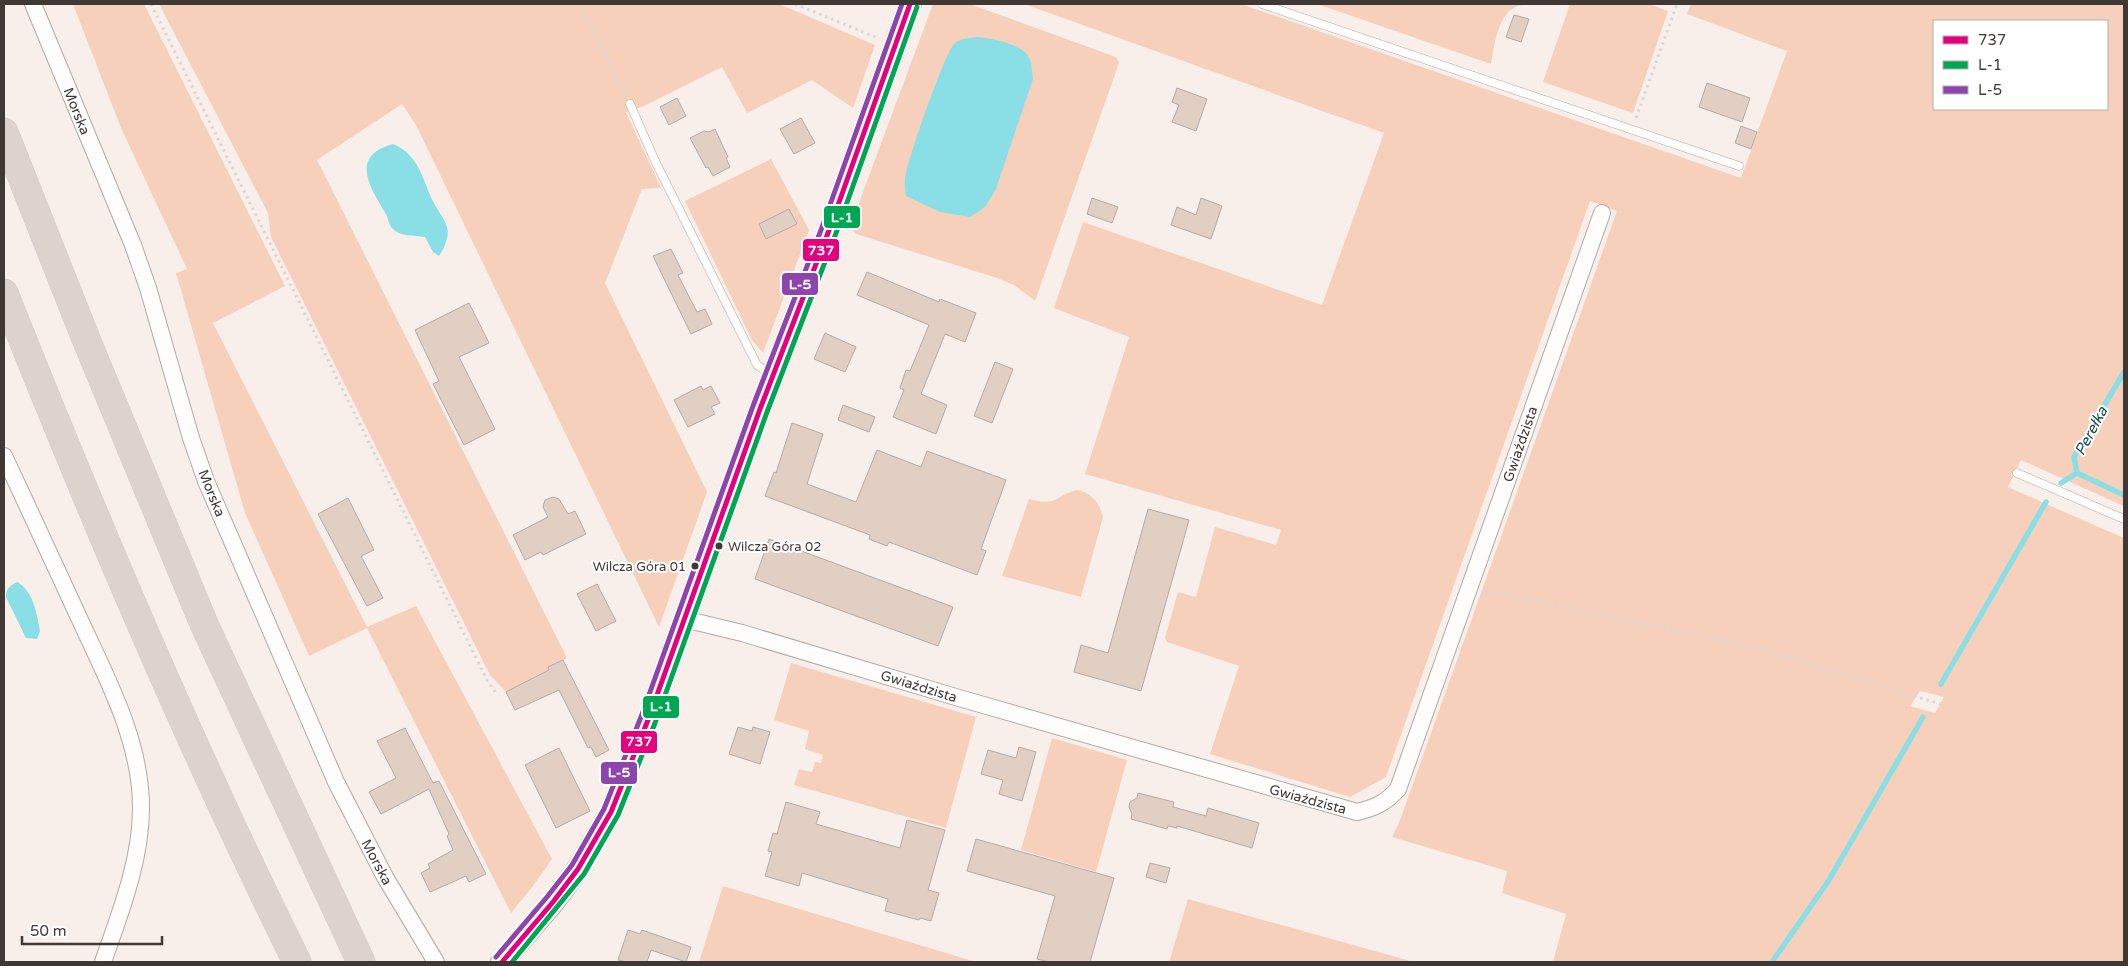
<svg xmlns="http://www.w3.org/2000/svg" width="2128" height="966" font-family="'Varela Round',sans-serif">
<rect width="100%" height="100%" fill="#f8efeb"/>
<path fill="#f7d0bb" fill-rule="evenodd" d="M73 4H144L285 286 213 323 367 627 416 606 552 859 533 886 511 913 367 628 309 656 245 513 176 273 187 269 121 128Z
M159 4H779L875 45 853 108 812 80 747 113 722 67 642 107 626 112 661 188 642 189 605 283 707 492 659 627 416 125 402 104 317 160 567 658 548 667 549 670 506 692 490 675 271 237 268 213Z
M933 4H970L1116 57 1119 63 1035 301 1014 285 997 278 856 234 850 227Z
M1024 4H1241L1741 178 1787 51 1687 14 1691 4H2124V506L2021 460 2008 487C2046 504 2085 521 2124 538V962H1553L1566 914 1502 893 1507 871 1392 837 1399 823 1617 211 1590 201 1386 777 1350 797 1210 754 1239 666 1167 642 1165 638 1178 592 1196 597 1215 527 1276 545 1281 530 1085 474 1129 337 1054 308 1083 222 1322 305 1384 133ZM1934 21H2107V109H1934ZM1920 691 1944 697 1935 713 1910 706Z
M1317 4H1537C1531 5 1523 4 1518 6 1497 14 1495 44 1491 64Z
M1570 4H1649L1668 11 1633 113 1543 82Z
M771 159 809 230 763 353 752 340 685 201Z
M1078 490C1092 493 1100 504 1103 517L1081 597 1002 576 1029 499C1058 507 1055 495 1078 490Z
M791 663 976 717 946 828 794 785 799 769 812 772 815 762 821 763 823 755 805 749 809 731 774 720Z
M1052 738 1127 760 1096 872 1021 850Z
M723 886 976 962H699Z
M1188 899 1414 962H1169Z"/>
<path fill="#89dfe5" d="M978 37C991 38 1021 44 1028 56 1032 62 1032 72 1033 79L996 189 985 207 970 217 940 212 906 196C905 188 904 181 906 173 910 154 945 51 955 43 961 38 970 38 978 37Z
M393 144C420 155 422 180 434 203 437 210 445 219 447 227 450 236 444 249 439 256L433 252 425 237C414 235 400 237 392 228 389 225 388 218 386 214 370 188 349 156 393 144Z
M17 582C33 590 37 614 40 631L37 639 26 638 6 597C6 588 10 586 17 582Z"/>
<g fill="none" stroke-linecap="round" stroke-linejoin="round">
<path stroke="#89dfe5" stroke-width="5.5" d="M2124 372 2074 457 2077 473 2124 495
M2061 483 2077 473
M1941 684 2046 502
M1772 962 1829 880 1923 717"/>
</g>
<path fill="#e2cfc4" stroke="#b3aba8" d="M1514 15 1529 19 1521 42 1506 37Z
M1707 83 1750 98 1742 122 1699 107Z
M1177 88 1207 99 1196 131 1172 122 1179 105 1172 102Z
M677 98 686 116 669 125 660 107Z
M801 118 815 143 794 154 780 129Z
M1741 126 1757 132 1751 149 1735 143Z
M715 129 728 157 726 158 730 167 713 176 708 167 706 168 690 138 704 131 709 132Z
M1092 198 1118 207 1112 223 1087 214Z
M1201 198 1222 206 1211 239 1171 225 1177 207 1196 215Z
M789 209 797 224 766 239 759 224Z
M671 249 683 273 678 275 697 312 705 309 712 324 691 334 653 256Z
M867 272 939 302 940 299 976 313 965 342 945 334 921 394 947 405 936 434 893 417 904 390 900 388 906 370 910 371 929 325 857 295Z
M469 303 489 343 459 357 495 429 464 445 433 384 439 381 415 330Z
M825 333 856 347 845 372 814 359Z
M995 362 1013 369 992 423 974 416Z
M701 386 703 390 711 386 720 403 711 407 715 414 688 427 674 400Z
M843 405 875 417 869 432 838 420Z
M792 423 823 434 807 484 856 502 877 450 921 467 927 451 1006 480 981 549 986 551 977 575 889 542 887 546 869 539 870 535 765 496 774 472 776 473Z
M553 497 559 499 568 514 575 511 586 534 543 555 541 552 525 560 513 535 548 517 543 507 545 500Z
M348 498 374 550 361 556 383 598 367 606 318 514Z
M1148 509 1189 520 1141 691 1074 672 1081 645 1108 653Z
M769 539 953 607 938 646 755 579Z
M597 584 616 621 596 631 577 594Z
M563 660 609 750 596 757 591 747 588 748 559 690 515 710 506 692 549 670 548 667Z
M738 727 752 731 753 727 770 732 760 764 729 754Z
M405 728 433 783 439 781 486 874 469 882 466 876 430 892 421 873 430 868 428 864 453 850 447 836 449 834 429 789 381 814 369 792 396 778 377 741Z
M1019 747 1036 752 1022 801 999 794 1003 780 981 774 988 750 1016 758Z
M559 748 590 811 556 828 525 765Z
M1138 793 1174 802 1173 807 1206 816 1208 808 1259 823 1252 848 1177 826V828L1168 826 1167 829 1131 819 1132 814 1129 807 1130 802 1137 798Z
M786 802 820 812 816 824 900 848 907 820 945 830 928 890 939 893 931 921 920 918 919 920 885 911 888 899 802 873 799 886 765 876 772 852 768 851 773 833 777 834Z
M976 839 1114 878 1090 962H1049L1037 959 1055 896 967 871Z
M1150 863 1170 868 1166 883 1146 877Z
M628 930 640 934 642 930 691 947 686 962 651 950 647 962H626L618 960Z"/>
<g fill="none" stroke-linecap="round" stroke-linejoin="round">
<g stroke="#b1aaa6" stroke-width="9">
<path id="lane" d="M1262 4 1739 166
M630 104 656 163 757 365 771 375
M2017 473 2124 519"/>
</g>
<g stroke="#b1aaa6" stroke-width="18">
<path id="street" d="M33 4 133 245 148 288 191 438 206 481 336 782 385 877 436 962
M4 456C30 511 55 566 81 622 108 681 141 741 141 808 141 861 120 913 103 962
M684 619 742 633 959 698 1357 812C1374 808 1386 803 1398 789L1602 213"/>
</g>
<g stroke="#b1aaa6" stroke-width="24">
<path id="secondary" d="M502 962 553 902 578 869 611 812 648 720 760 409 828 233 910 4"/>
</g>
<g stroke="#d3cecb" stroke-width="29">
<path id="highway" d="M4 132 86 339 204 624 361 962
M4 293C94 519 189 744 297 962"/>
</g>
<path stroke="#dad7d6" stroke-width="3" stroke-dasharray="2.5 4" stroke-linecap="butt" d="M151 4 487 680 496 693
M580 4 625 94
M795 4 878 38
M1636 118 1677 4
M1485 591 1757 647 1940 704"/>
<use href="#lane" stroke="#fefdfc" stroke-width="8"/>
<use href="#street" stroke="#fefdfc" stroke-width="16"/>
<use href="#secondary" stroke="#fefdfc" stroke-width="22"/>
<use href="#highway" stroke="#ddd2cc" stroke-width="28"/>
<g stroke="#fff" stroke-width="9">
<path id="bus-1" d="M502 962 553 902 578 869 611 812 648 720 760 409 828 233 910 4"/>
</g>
<g stroke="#fff" stroke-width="9">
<path id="bus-2" d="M512 962 584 874 618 815 655 723 767 412 835 236 917 7"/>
</g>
<g stroke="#fff" stroke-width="9">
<path id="bus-3" d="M496 957 547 897 572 865 604 809 641 717 753 406 821 230 902 4"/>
</g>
<use href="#bus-1" stroke="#e5007d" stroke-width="5"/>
<use href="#bus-2" stroke="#00a651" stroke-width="5"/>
<use href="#bus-3" stroke="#8e44ad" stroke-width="5"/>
</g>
<g fill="#403834" stroke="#fff" stroke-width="2">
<circle cx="719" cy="546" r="4.5"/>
<circle cx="695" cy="566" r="4.5"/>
</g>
<g text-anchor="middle" stroke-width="4" stroke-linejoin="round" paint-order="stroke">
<g font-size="13" fill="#403834" stroke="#fff" text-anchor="start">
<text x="728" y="551">Wilcza Góra 02</text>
<text x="686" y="571" text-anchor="end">Wilcza Góra 01</text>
</g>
<g font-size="14" fill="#403834" stroke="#fff">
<text transform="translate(77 111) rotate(68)" y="5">Morska</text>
<text transform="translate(1520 444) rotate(-71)" y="5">Gwiaździsta</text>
<text transform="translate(212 493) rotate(68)" y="5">Morska</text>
<text transform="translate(919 686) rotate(17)" y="5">Gwiaździsta</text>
<text transform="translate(1308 799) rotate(15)" y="5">Gwiaździsta</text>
<text transform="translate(377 862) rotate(62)" y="5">Morska</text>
</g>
<g font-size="15" font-style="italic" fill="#174e52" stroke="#fff">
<text transform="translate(2091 431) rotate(-62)" y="5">Perełka</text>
</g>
</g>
<g stroke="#fff" stroke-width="2">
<rect x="823" y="205" width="38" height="24" rx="5" fill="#00a651"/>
<rect x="802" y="238" width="38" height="24" rx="5" fill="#e5007d"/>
<rect x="781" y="272" width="38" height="24" rx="5" fill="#8e44ad"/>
<rect x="642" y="695" width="38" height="24" rx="5" fill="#00a651"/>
<rect x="620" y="730" width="38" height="24" rx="5" fill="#e5007d"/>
<rect x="600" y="761" width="38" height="24" rx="5" fill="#8e44ad"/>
</g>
<g font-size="14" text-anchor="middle" font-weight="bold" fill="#fff">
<text x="842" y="222">L-1</text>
<text x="821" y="255">737</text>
<text x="800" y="289">L-5</text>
<text x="661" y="711">L-1</text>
<text x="639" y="746">737</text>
<text x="619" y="777">L-5</text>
</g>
<rect width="2128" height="966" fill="none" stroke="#403834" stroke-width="10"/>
<rect x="1933" y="20" width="175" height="90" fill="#ffffff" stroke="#b3afae"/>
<rect x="1943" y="36" width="25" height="8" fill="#e5007d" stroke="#b3afae"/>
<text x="1978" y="45" font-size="15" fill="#403834">737</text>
<rect x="1943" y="61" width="25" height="8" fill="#00a651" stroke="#b3afae"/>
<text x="1978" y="70" font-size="15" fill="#403834">L-1</text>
<rect x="1943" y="86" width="25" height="8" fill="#8e44ad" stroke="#b3afae"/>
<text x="1978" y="95" font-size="15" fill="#403834">L-5</text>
<path d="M22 936v8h140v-8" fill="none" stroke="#403834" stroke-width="2.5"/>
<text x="30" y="936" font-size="15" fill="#403834" stroke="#ffffff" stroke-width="4" paint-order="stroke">50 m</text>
</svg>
